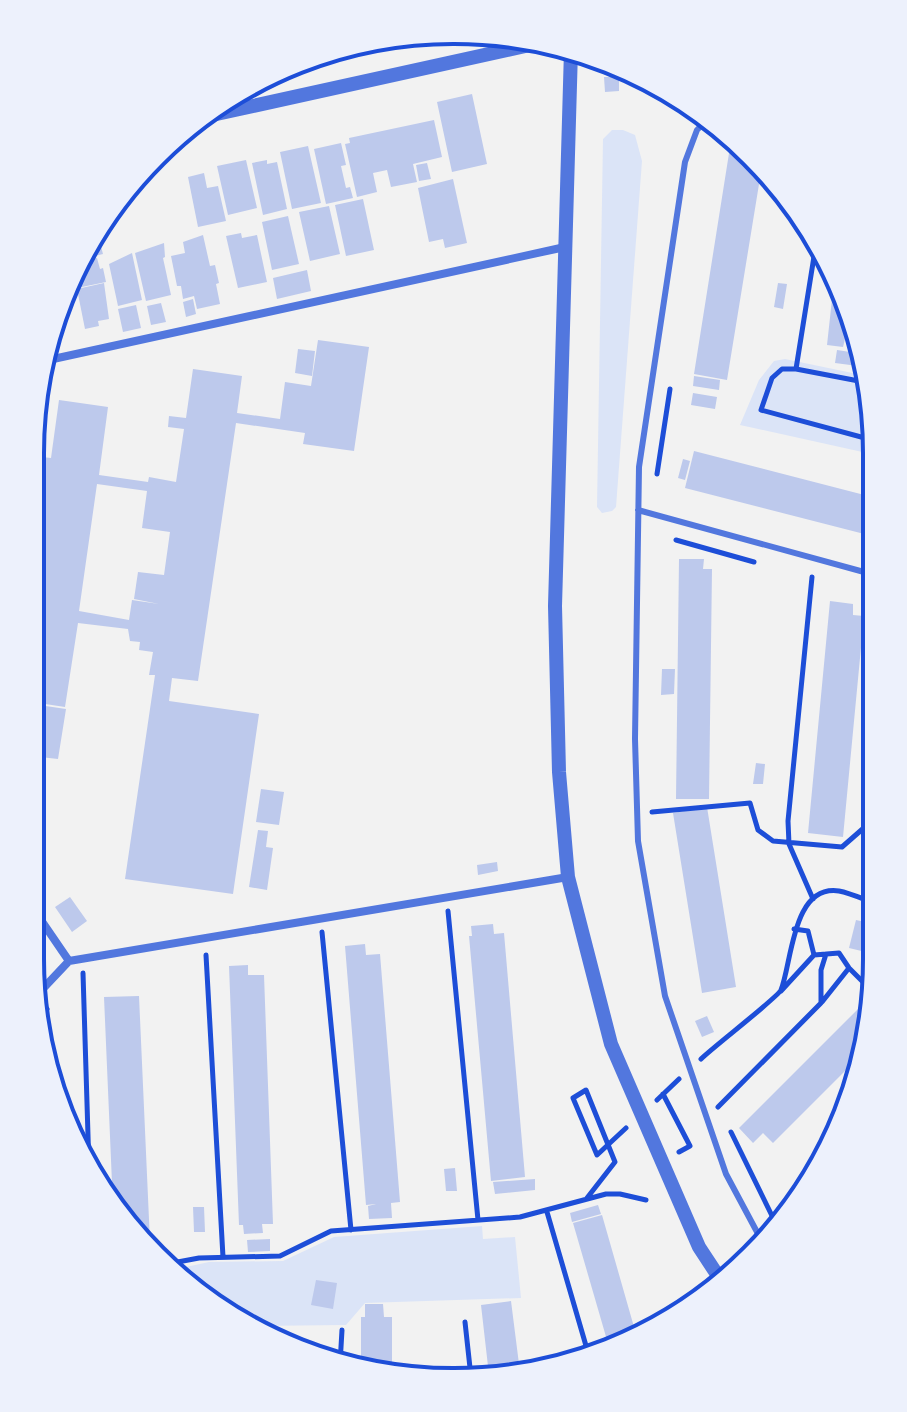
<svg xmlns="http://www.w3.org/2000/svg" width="907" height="1412" font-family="Arial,sans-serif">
<rect width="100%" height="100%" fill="#f2f2f2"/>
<path fill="#dbe4f7" d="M612 130H623L635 135 642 161 616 507 612 511 602 513 597 507 603 139Z
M785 359 862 375 876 426V455L740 425 759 380 774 361Z
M482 1226 483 1239 515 1237 521 1298 365 1303 346 1325 254 1326 195 1294 172 1270 209 1262 283 1261 334 1237Z"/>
<path fill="#bdc9ec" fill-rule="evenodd" d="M604 77H619V91L605 92Z
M472 94 487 164 452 172 437 102Z
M434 120 442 157 413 164 417 182 391 187 387 170 373 173 377 192 357 197 345 144 350 143 349 138Z
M341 143 346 165 341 166 346 188 350 187 353 198 326 204 314 149Z
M308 146 321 203 292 209 280 152Z
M730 147 743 149 761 172 727 380 694 374Z
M246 160 257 208 228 215 217 166Z
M267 160V164L277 162 287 209 263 215 252 163Z
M427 163 431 179 419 181 416 165Z
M204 173 207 188 218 186 226 221 198 227 188 177Z
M453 179 467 243 445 248 443 239 429 242 418 188Z
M363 199 374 250 346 256 335 205Z
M329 206 340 254 310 261 299 212Z
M288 216 299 264 272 270 262 222Z
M241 233 242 238 257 235 267 282 238 288 226 236Z
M203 235 210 266 215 265 219 283 216 284 220 304 197 309 194 296 183 299 181 286H177L171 256 185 253 183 242Z
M100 243 103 254 83 259 91 244Z
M164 243 165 257 163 258 171 295 146 301 135 253Z
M132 253 142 300 118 306 109 264Z
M97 258 100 269 103 268 106 282 72 289 71 284 66 286 81 262Z
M307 270 311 291 277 299 273 278Z
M835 272 853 340 845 339 843 347 827 345Z
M104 283 109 319 98 321 99 326 85 329 77 289Z
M778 283 787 284 783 309 774 307Z
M193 299 196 314 186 317 183 302Z
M161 303 166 322 151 325 147 306Z
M136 305 141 328 123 332 118 309Z
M318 340 369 347 354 451 303 444 305 433 236 423 198 681 172 678 169 701 259 714 233 894 125 879 155 675H149L153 652 139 650 140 642 130 641 128 629 78 623 65 707 32 702V585L45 497 33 496V456L51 458 59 400 108 407 99 475 148 482 149 477 176 482 184 429 168 427 169 416 186 418 193 369 242 376 237 413 280 419 285 382 311 386ZM97 484 147 491 142 528 170 532 164 575 138 572 134 599 159 604 132 600 129 620 79 611Z
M298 349 315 351 312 376 295 373Z
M837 350 857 353 858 366 835 363Z
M694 376 720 380 719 390 693 386Z
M693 393 717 397 715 409 691 405Z
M694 451 876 498V537L685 488Z
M683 459 690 461 685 480 678 478Z
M679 559H704L703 569H712L709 799H676Z
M830 601 853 604V615L864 616 843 837 808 833Z
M662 669H675L674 694 661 695Z
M32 704 66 709 58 759 31 756Z
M756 763 765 764 763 784H753Z
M261 789 284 792 279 825 256 822Z
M707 807 736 987 702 993 673 813Z
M258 830 268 831 266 847 273 848 267 890 249 887Z
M497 862 498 871 478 875 477 865Z
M70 897 87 921 72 932 55 907Z
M856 920 874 924V954L849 948Z
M493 924 494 934 504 933 525 1177 491 1181 469 936H472L471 926Z
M365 944 366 955 380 954 400 1202 391 1203 392 1218 369 1219 368 1206 376 1204 366 1205 345 946Z
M248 965V975H264L273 1224H262L263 1233 244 1234 243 1225H239L229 966Z
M139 996 150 1242 147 1243 113 1206 104 997Z
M859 1008 866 1015 872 1008 873 1010 863 1053 773 1143 763 1133 753 1143 739 1128Z
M707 1016 714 1032 702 1037 695 1021Z
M455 1168 457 1191H446L444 1169Z
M535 1179V1190L495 1194 493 1182Z
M598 1205 601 1214 572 1222 570 1213Z
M193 1207H204L205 1232H194Z
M602 1215 636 1334 609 1347 573 1223Z
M270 1239V1251L248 1252 247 1240Z
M316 1280 337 1283 333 1309 311 1305Z
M511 1301 520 1372 489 1375 481 1305Z
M365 1304H383L384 1317H392V1374L361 1368V1317H365Z
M277 1338H299V1350L296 1348Z"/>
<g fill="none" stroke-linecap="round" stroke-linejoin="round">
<path stroke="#1d4ed8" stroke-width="5" d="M816 244 796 369 864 382
M796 369H782L772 378 761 410 876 441
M657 474 670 389
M676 540 754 562
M812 577 788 821 789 844 813 899
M864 591 868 593 869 607 875 608
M652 812 750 803 758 830 773 841 842 847 874 819
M448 911 478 1220
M794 929 808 931 814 955 839 953 849 968 874 993
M322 932 351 1230
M206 955 223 1257
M83 973 89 1168
M781 991 814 955
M822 1002 849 968
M40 1018 47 1009
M701 1059C713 1047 777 998 781 990 792 963 792 884 839 891 850 893 863 899 874 903
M663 1094 690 1146 679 1152
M657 1100 679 1079
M718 1107 821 1003V970L826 954
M731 1132 778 1228
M587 1198 615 1162 586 1090 573 1098 597 1155 626 1128
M547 1212 589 1356
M167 1264 199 1258 280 1256 331 1231 520 1217 606 1194H620L646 1200
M465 1322 471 1377
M340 1364 342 1330"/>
<path stroke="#5277de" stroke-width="6" d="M707 120 697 130 685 162 639 467 635 739 638 841 665 996 726 1174 764 1245
M638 510 875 575"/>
<path stroke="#5277de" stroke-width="8" d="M44 361 565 247
M30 904 69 961
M36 996 69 961 568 877"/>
<path stroke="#5277de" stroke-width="14" d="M571 50 555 606 559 772 568 877 611 1044 699 1247 722 1282
M212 115 530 45"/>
</g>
<path d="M0 0H907V1412H0ZM453 44H454A409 409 0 0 1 863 453V959A409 409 0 0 1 454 1368H453A409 409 0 0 1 44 959V453A409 409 0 0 1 453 44Z" fill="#edf1fc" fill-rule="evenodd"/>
<path fill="none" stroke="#1d4ed8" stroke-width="4" d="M453 44H454A409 409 0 0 1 863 453V959A409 409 0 0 1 454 1368H453A409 409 0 0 1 44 959V453A409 409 0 0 1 453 44Z"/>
</svg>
